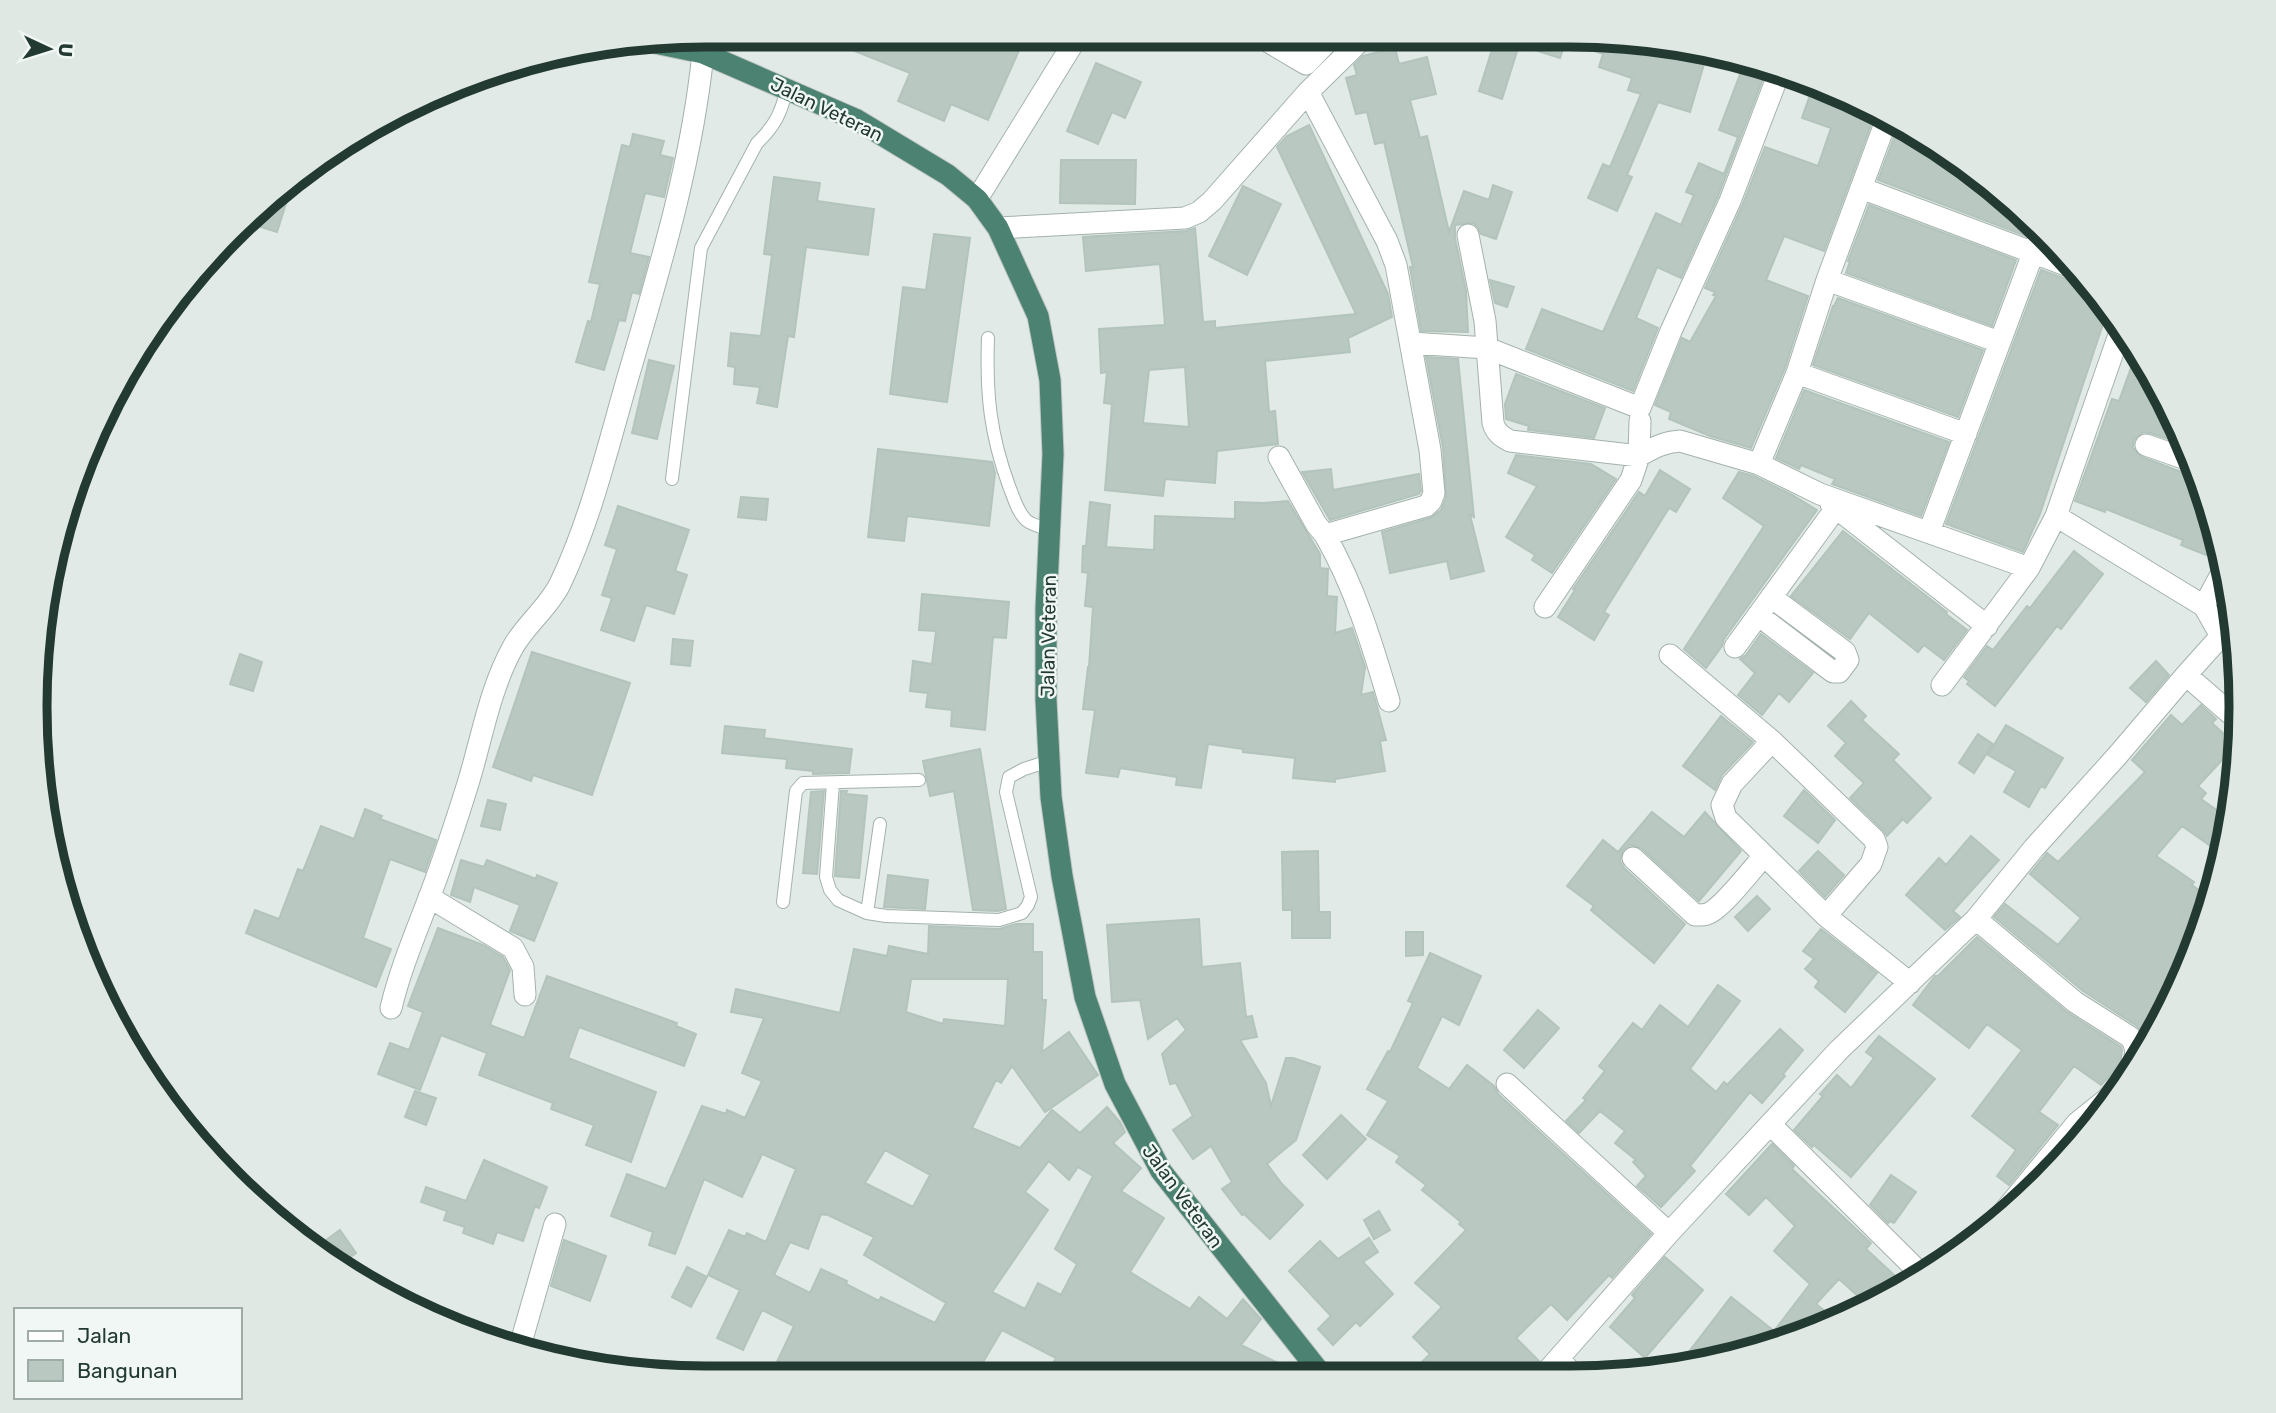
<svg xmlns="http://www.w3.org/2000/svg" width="2276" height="1413" font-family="Rubik,sans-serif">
<rect width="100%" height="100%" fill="#e1eae6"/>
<path fill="#b9c8c1" stroke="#b3c4bc" stroke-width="2" fill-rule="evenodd" d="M817 36H864L884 43 886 36 958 37 979 45 983 37H1025L988 120 951 104 944 121 898 101 910 73Z
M1495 40H1566L1560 58 1519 45 1502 99 1479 91Z
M1571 40 1657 41 1707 54 1690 112 1658 102 1627 175 1632 177 1617 211 1588 198 1603 164 1610 167 1641 94 1628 90 1632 78 1599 67 1603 54 1570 43Z
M1395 48 1399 64 1427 57 1436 94 1410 100 1420 138 1427 136 1449 232 1464 191 1489 200 1493 185 1512 192 1496 239 1481 234 1478 227 1473 223 1455 225V238L1466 291 1468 332 1421 331 1410 267H1413L1384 142 1375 144 1367 112 1356 114 1346 78 1357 75 1354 65 1363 56Z
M1096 63 1141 82 1125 118 1112 112 1098 144 1067 131Z
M1744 64 1766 71 1718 196 1681 278 1657 267 1636 318 1658 328 1633 391 1526 349 1542 309 1603 332 1656 213 1681 225 1694 195 1686 192 1699 163 1724 174 1738 137 1719 130Z
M1811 92 1841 102 1843 96 1875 114 1824 251 1784 236 1766 280 1808 296 1785 368 1751 448 1710 436 1669 419 1671 412 1655 405 1682 338 1690 342 1716 296 1713 295 1715 292 1705 288 1742 206 1765 147 1818 166 1831 128 1802 118Z
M1309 125 1388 294 1392 317 1348 338 1350 352 1265 361 1269 412 1275 411 1278 444 1217 451 1215 483 1165 479 1163 496 1105 490 1112 404 1104 403 1107 372 1101 373 1099 329 1165 325 1160 264 1086 271 1083 237 1186 231 1195 228 1203 322 1215 321V328L1356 314 1277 147 1287 136ZM1185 367 1189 427 1143 423 1149 370Z
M1898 127 1979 174 2031 224 2026 236 1878 180Z
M633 134 664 141 660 155 673 158 664 197 645 193 630 253 649 257 639 294 632 292 625 321 619 320 604 370 576 362 588 321 591 322 600 284 589 282 622 145 630 147Z
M1061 160H1136L1135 204 1060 203Z
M774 177 820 183 817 201 874 209 868 255 806 247 794 337 788 336 777 407 757 403 760 387 734 384 735 367 728 366 731 333 761 336 772 255 764 254Z
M1243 186 1281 204 1247 275 1209 256Z
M291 188 277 232 252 224 264 213Z
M1869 205 2016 260 1992 326 1846 273 1850 261H1848Z
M934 234 970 238 947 402 890 394 903 287 926 290Z
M2041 270 2074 282 2086 281 2102 302 2098 316 2105 318 2040 514 2023 552 1946 524Z
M1490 280 1514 287 1507 307 1495 303Z
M1838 298 1983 350 1958 417 1813 365 1833 306H1834Z
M2137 351 2151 371 2180 436 2178 442 2150 433 2143 432 2134 440 2133 448 2142 457 2200 479 2205 491 2215 531 2206 555 2181 545 2183 540 2106 509 2105 512 2075 501 2112 399 2119 401Z
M1426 357 1458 359 1474 517 1470 515 1484 571 1451 579 1447 561 1390 573 1382 532 1430 518 1441 510 1446 498 1443 448Z
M649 360 674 366 657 439 632 433Z
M1516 374 1605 408 1594 438 1528 430 1529 426 1506 419 1505 404Z
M1804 390 1949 442 1921 516 1832 484 1835 479 1801 465 1799 469 1776 458Z
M878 449 992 462 995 473 989 526 907 516 904 541 868 537Z
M1516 455 1591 464 1616 479 1552 573 1532 560 1535 555 1506 537 1537 486 1508 473Z
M1331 469 1333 490 1419 474 1421 491 1419 494 1330 520 1302 472Z
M1660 470 1690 489 1676 512 1669 508 1604 612 1609 615 1594 640 1558 617 1575 590 1573 589 1639 492 1645 496Z
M1739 472 1754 476 1792 495 1817 510 1724 639 1722 646 1706 668 1684 649 1764 526 1723 498Z
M741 497 768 499 766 520 738 517Z
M1288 501 1320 554V568L1328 569 1327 596 1337 597 1335 633 1352 628 1365 667 1361 695 1373 692 1386 740 1380 741 1385 771 1335 779V782L1293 778 1295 758 1243 752V749L1208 744 1201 788 1176 785 1177 777 1120 768 1118 777 1086 773 1095 710 1083 709 1088 667H1089L1093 607 1085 606 1088 573 1082 572 1083 546H1086L1090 502 1110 505 1106 547 1154 550 1155 516 1235 519V502L1263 503Z
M618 506 689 530 675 571 687 575 674 614 646 605 634 641 601 630 612 598 602 595 617 549 605 545Z
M1843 531 1947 612 1946 614 1967 630 1944 660 1924 645 1918 652 1869 613 1850 639 1791 596Z
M2074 551 2103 574 2061 629 2057 626 1995 706 1967 684 1969 681 1964 677 1987 646 1993 650 2027 606 2030 608Z
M922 594 1009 602 1006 638 993 637 985 730 951 726 952 710 926 707 928 693 910 691 913 661 932 664 936 631 919 630Z
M1761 634 1813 673 1789 702 1779 693 1762 715 1738 695 1755 673 1740 659 1746 655Z
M673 639 693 641 690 666 671 664Z
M532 652 630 683 592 795 533 775 531 781 493 767Z
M240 654 262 662 253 691 230 684Z
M2156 661 2169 675 2146 702 2130 688Z
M1851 701 1866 716 1862 720 1899 754 1893 760 1931 798 1907 823 1903 819 1887 836 1883 830 1850 798 1864 783 1835 756 1846 743 1828 726Z
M2201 705 2216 719 2212 723 2236 745 2198 786 2206 793 2201 799 2228 818 2222 854 2182 826 2156 856 2194 882 2192 885 2211 899 2172 1004 2156 1028 2151 1024 2144 1034 2137 1026 2083 991 1994 917 2005 904 2058 945 2081 918 2030 874 2047 853 2058 862 2145 772 2132 760 2171 715 2182 725Z
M1721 716 1753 742 1722 775 1715 790 1683 766Z
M2006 725 2063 758 2045 788 2041 786 2029 807 2004 792 2016 771 1988 755Z
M725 726 765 730 764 738 852 749 849 773 813 774V771L786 768 787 759 722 753Z
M1978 734 1993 744 1974 773 1959 763Z
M980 749 1006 909 998 911 973 910 954 791 930 796 923 761Z
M1804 790 1835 820 1818 843 1784 816Z
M824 791 817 874 803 873 811 792Z
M841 791H847L846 794 867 796 859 878 835 876Z
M488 800 506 804 500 830 481 826Z
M365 809 382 816 380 819 436 840 425 872 390 859 363 938 391 949 376 987 246 933 255 910 279 919 298 869 303 871 321 826 354 839Z
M1652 812 1684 837 1705 812 1741 851 1699 901 1641 848 1630 845 1623 850 1620 861 1624 868 1685 924 1654 963 1591 910 1594 906 1567 886 1603 840 1618 852Z
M1971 836 1999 860 1953 911 1960 917 1945 930 1906 895 1939 858 1946 865Z
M1318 851 1319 912H1330V938H1292V910H1283L1282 852Z
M1818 851 1844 875 1825 897 1799 871Z
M461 860 484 867 487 860 536 879 537 875 557 883 534 941 510 931 520 905 474 887 470 902 451 895Z
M888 875 928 880 925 909 884 907Z
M1757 896 1770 909 1748 931 1735 917Z
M1199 919 1202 967 1240 963 1246 1017 1252 1016 1257 1037 1240 1040 1266 1083 1271 1106 1286 1058H1293L1320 1067 1296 1140 1267 1164 1282 1184 1303 1205 1270 1239 1244 1214 1242 1215 1222 1189 1232 1182 1211 1146 1193 1159 1173 1130 1193 1116 1176 1083 1170 1084 1162 1054 1186 1030 1177 1018 1148 1039 1140 1000 1112 1002 1107 925Z
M1016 924H1033V952H1042V1000H1046L1042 1052 1069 1032 1098 1075 1045 1112 1012 1066 1001 1083 996 1080 972 1128 1020 1148 1052 1110 1080 1133 1107 1107 1120 1122 1125 1132 1113 1143 1141 1168 1121 1191 1164 1218 1130 1272 1190 1309 1199 1297 1227 1319 1243 1299 1261 1319 1241 1345 1303 1375 1047 1374 1056 1358 1002 1330 976 1374 794 1373 776 1364 794 1326 762 1310 743 1350 717 1338 740 1290 708 1275 729 1230 745 1237 747 1233 766 1242 796 1169 762 1154 742 1197 704 1179 675 1254 649 1245 653 1232 611 1216 627 1174 666 1189 702 1106 726 1114 727 1110 745 1118 762 1081 742 1073 764 1018 731 1012 736 989 840 1013 854 949 887 956 889 946 928 954 929 926 999 929ZM911 979H1008L1005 1026 944 1019 943 1024 906 1012ZM885 1150 930 1175 913 1207 865 1183ZM1049 1161 1069 1180 1078 1167 1093 1176 1055 1249 1077 1264 1061 1295 1038 1283 1025 1309 992 1292 1048 1210 1025 1192ZM821 1214 825 1215 826 1214 874 1237 864 1255 946 1303 935 1323 881 1297 879 1301 846 1284 847 1281 821 1269 810 1293 774 1275 790 1242 808 1249Z
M438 928 483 945 503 957 510 970 490 1025 524 1038 547 976 677 1023 676 1026 696 1034 684 1066 579 1027 568 1058 656 1092 631 1162 586 1145 594 1125 551 1109 553 1103 479 1075 487 1053 441 1035 420 1090 378 1074 390 1043 409 1050 423 1012 408 1006Z
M1821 929 1877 973 1845 1012 1815 987 1819 981 1805 969 1814 959 1803 951Z
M1406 932H1423V955L1406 956Z
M1977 937 2067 1012 2121 1047 2122 1050 2120 1065 2101 1085 2074 1066 2039 1112 2058 1125 2009 1185 1997 1176 2016 1150 1972 1116 2022 1050 1987 1024 1969 1048 1913 1005 1935 976H1938Z
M1430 953 1481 976 1459 1025 1442 1016 1417 1068 1449 1089 1467 1065 1494 1086 1498 1094 1651 1234 1612 1278 1609 1275 1567 1320 1551 1304 1516 1338 1539 1361 1525 1376H1521L1508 1363 1495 1376H1459L1448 1365 1438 1376H1408L1430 1354 1413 1337 1442 1307 1415 1283 1466 1230 1459 1224 1461 1222 1422 1190 1426 1185 1396 1162 1400 1156 1367 1135 1388 1101 1367 1089 1388 1051 1390 1052 1413 1003 1408 1001Z
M1718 985 1740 1001 1690 1069 1716 1092 1724 1082 1727 1085 1780 1029 1803 1050 1783 1074 1785 1076 1762 1103 1750 1092 1690 1166 1695 1171 1661 1207 1637 1186 1646 1176 1633 1162 1636 1160 1615 1143 1625 1131 1600 1111 1579 1133 1566 1121 1586 1100 1583 1098 1605 1071 1599 1066 1633 1023 1642 1030 1660 1005 1688 1027Z
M1538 1010 1559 1028 1524 1068 1504 1050Z
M1879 1036 1935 1079 1851 1177 1814 1145 1812 1147 1794 1130 1823 1096 1820 1094 1837 1075 1851 1088 1874 1058 1866 1052Z
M415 1091 436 1098 426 1125 405 1117Z
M1341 1115 1366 1139 1327 1179 1303 1155Z
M1772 1144 1794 1166 1792 1169 1871 1243 1866 1249 1905 1285 1870 1307 1839 1279 1816 1304 1836 1320 1744 1355 1678 1366 1731 1297 1774 1331 1810 1284 1774 1251 1795 1226 1766 1197 1749 1215 1726 1194Z
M484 1160 547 1187 539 1208 535 1206 523 1241 497 1232 493 1244 463 1233 465 1227 444 1220 447 1211 421 1202 426 1187 466 1201Z
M1891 1175 1916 1192 1894 1223 1890 1221 1888 1223 1870 1205Z
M1379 1211 1390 1230 1374 1239 1364 1220Z
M340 1230 356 1253 341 1264 324 1254 318 1246Z
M1369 1238 1378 1252 1363 1262 1393 1294 1360 1326 1356 1322 1333 1345 1318 1329 1331 1316 1289 1271 1320 1241 1338 1259Z
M564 1240 606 1256 590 1301 551 1286Z
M1665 1257 1703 1290 1645 1358 1610 1327 1635 1298 1632 1295Z
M687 1267 707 1277 691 1307 672 1297Z"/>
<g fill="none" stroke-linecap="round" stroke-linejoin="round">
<g stroke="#a4b2ac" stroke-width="14">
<path id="service" d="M988 338C986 394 990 434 1009 486 1014 498 1017 511 1026 520 1033 526 1043 527 1051 530
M672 479 701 248 757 143C775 126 781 113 787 89
M833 783 826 877 830 890 838 900 867 913 886 916 999 920 1022 913 1028 905 1031 897 1006 792 1009 777 1024 769 1049 761
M783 902 796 791 803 783 919 780
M867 913 880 824"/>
</g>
<g stroke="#a4b2ac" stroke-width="23">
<path id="minor" d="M1262 38 1306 64 1330 39
M1308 92 1387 241 1396 265 1430 450 1434 493 1431 501 1426 506 1325 535C1355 587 1372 644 1389 701
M1861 188 2079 270
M977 199 1077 37
M998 228 1185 218 1199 212 1212 201 1308 92 1362 39
M1468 235 1485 321 1493 423C1496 433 1501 436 1510 441L1639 456C1653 448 1664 442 1680 441L1759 464 1820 494 2029 568
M1827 280 1999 342
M1411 343 1487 348 1640 408 1671 331 1730 201 1779 73
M1797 373 1966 434
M2146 445 2192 461
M1279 457 1316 524 1325 535
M1759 464 1797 373 1827 280 1886 121
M1831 504 1987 626
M2056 516 2204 606 2221 636
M1929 532 2041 232
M2204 606 2224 569
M1545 607 1631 480 1639 456 1640 421
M1758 615 1833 672H1839L1848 660 1845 652 1771 597
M1735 647 1836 508
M1670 655 1772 741
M2186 675 2239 721
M1942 685 2029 568 2056 516 2121 329
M1633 858 1695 915C1697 915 1704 915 1707 914 1721 910 1752 869 1764 856
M429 897 513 948 523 967 525 995
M1826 916 1871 864 1877 847 1874 839 1772 741 1732 784 1722 805 1726 818 1826 916 1910 983
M1976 919 2075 1002 2130 1037C2138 1047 2136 1055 2133 1066
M391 1008C400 970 415 935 429 898 442 864 454 828 465 793 481 745 488 692 513 647 526 624 548 608 560 584 591 519 608 446 628 377 659 271 692 163 703 53
M1507 1084 1669 1233
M1771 1125 1922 1275
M1993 1225 2077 1123 2107 1099 2126 1077
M520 1346 555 1224
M1559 1358 1574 1376
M1543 1376 1669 1233 1839 1050 1976 919 2034 848 2117 756 2186 675 2221 636 2236 626"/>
</g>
<g stroke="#bdc4c2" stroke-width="23">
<path id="trunk" d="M655 43 703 53 857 120 948 175 977 199 998 228 1038 316 1050 380 1053 454 1046 609V700L1051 797 1062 876 1085 997 1115 1084 1161 1171 1322 1375"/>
</g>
<use href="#service" stroke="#fff" stroke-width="12"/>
<use href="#minor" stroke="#fff" stroke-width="21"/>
<use href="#trunk" stroke="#4c8272" stroke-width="21"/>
</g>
<g text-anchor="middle" stroke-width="5" stroke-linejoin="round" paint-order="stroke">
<g font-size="19" fill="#223a32" stroke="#f1f7f4">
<text transform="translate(827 109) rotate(26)" y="7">Jalan Veteran</text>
<text transform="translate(1048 636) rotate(-89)" y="7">Jalan Veteran</text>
<text transform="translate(1183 1196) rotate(54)" y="7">Jalan Veteran</text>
</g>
</g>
<path d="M0 0H2276V1413H0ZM706 47H1570A659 659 0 0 1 2229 706V707A659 659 0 0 1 1570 1366H706A659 659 0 0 1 47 707V706A659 659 0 0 1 706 47Z" fill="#e0e8e4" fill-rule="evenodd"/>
<path fill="none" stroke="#223a32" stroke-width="9" d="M706 47H1570A659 659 0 0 1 2229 706V707A659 659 0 0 1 1570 1366H706A659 659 0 0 1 47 707V706A659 659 0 0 1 706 47Z"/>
<rect x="14" y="1308" width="228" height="91" fill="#f1f7f4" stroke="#9eaba6" stroke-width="2"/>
<rect x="28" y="1331" width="35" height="10" fill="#ffffff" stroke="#9eaba6" stroke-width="2"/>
<text x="77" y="1343" font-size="21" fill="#223a32">Jalan</text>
<rect x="28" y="1360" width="35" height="21" fill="#b9c8c1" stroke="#9eaba6" stroke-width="2"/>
<text x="77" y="1378" font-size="21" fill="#223a32">Bangunan</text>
<g transform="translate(49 49) rotate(94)" stroke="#f1f7f4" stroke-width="5" paint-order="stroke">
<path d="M0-5L12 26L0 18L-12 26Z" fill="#223a32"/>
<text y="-10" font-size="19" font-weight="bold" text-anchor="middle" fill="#223a32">U</text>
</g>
</svg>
